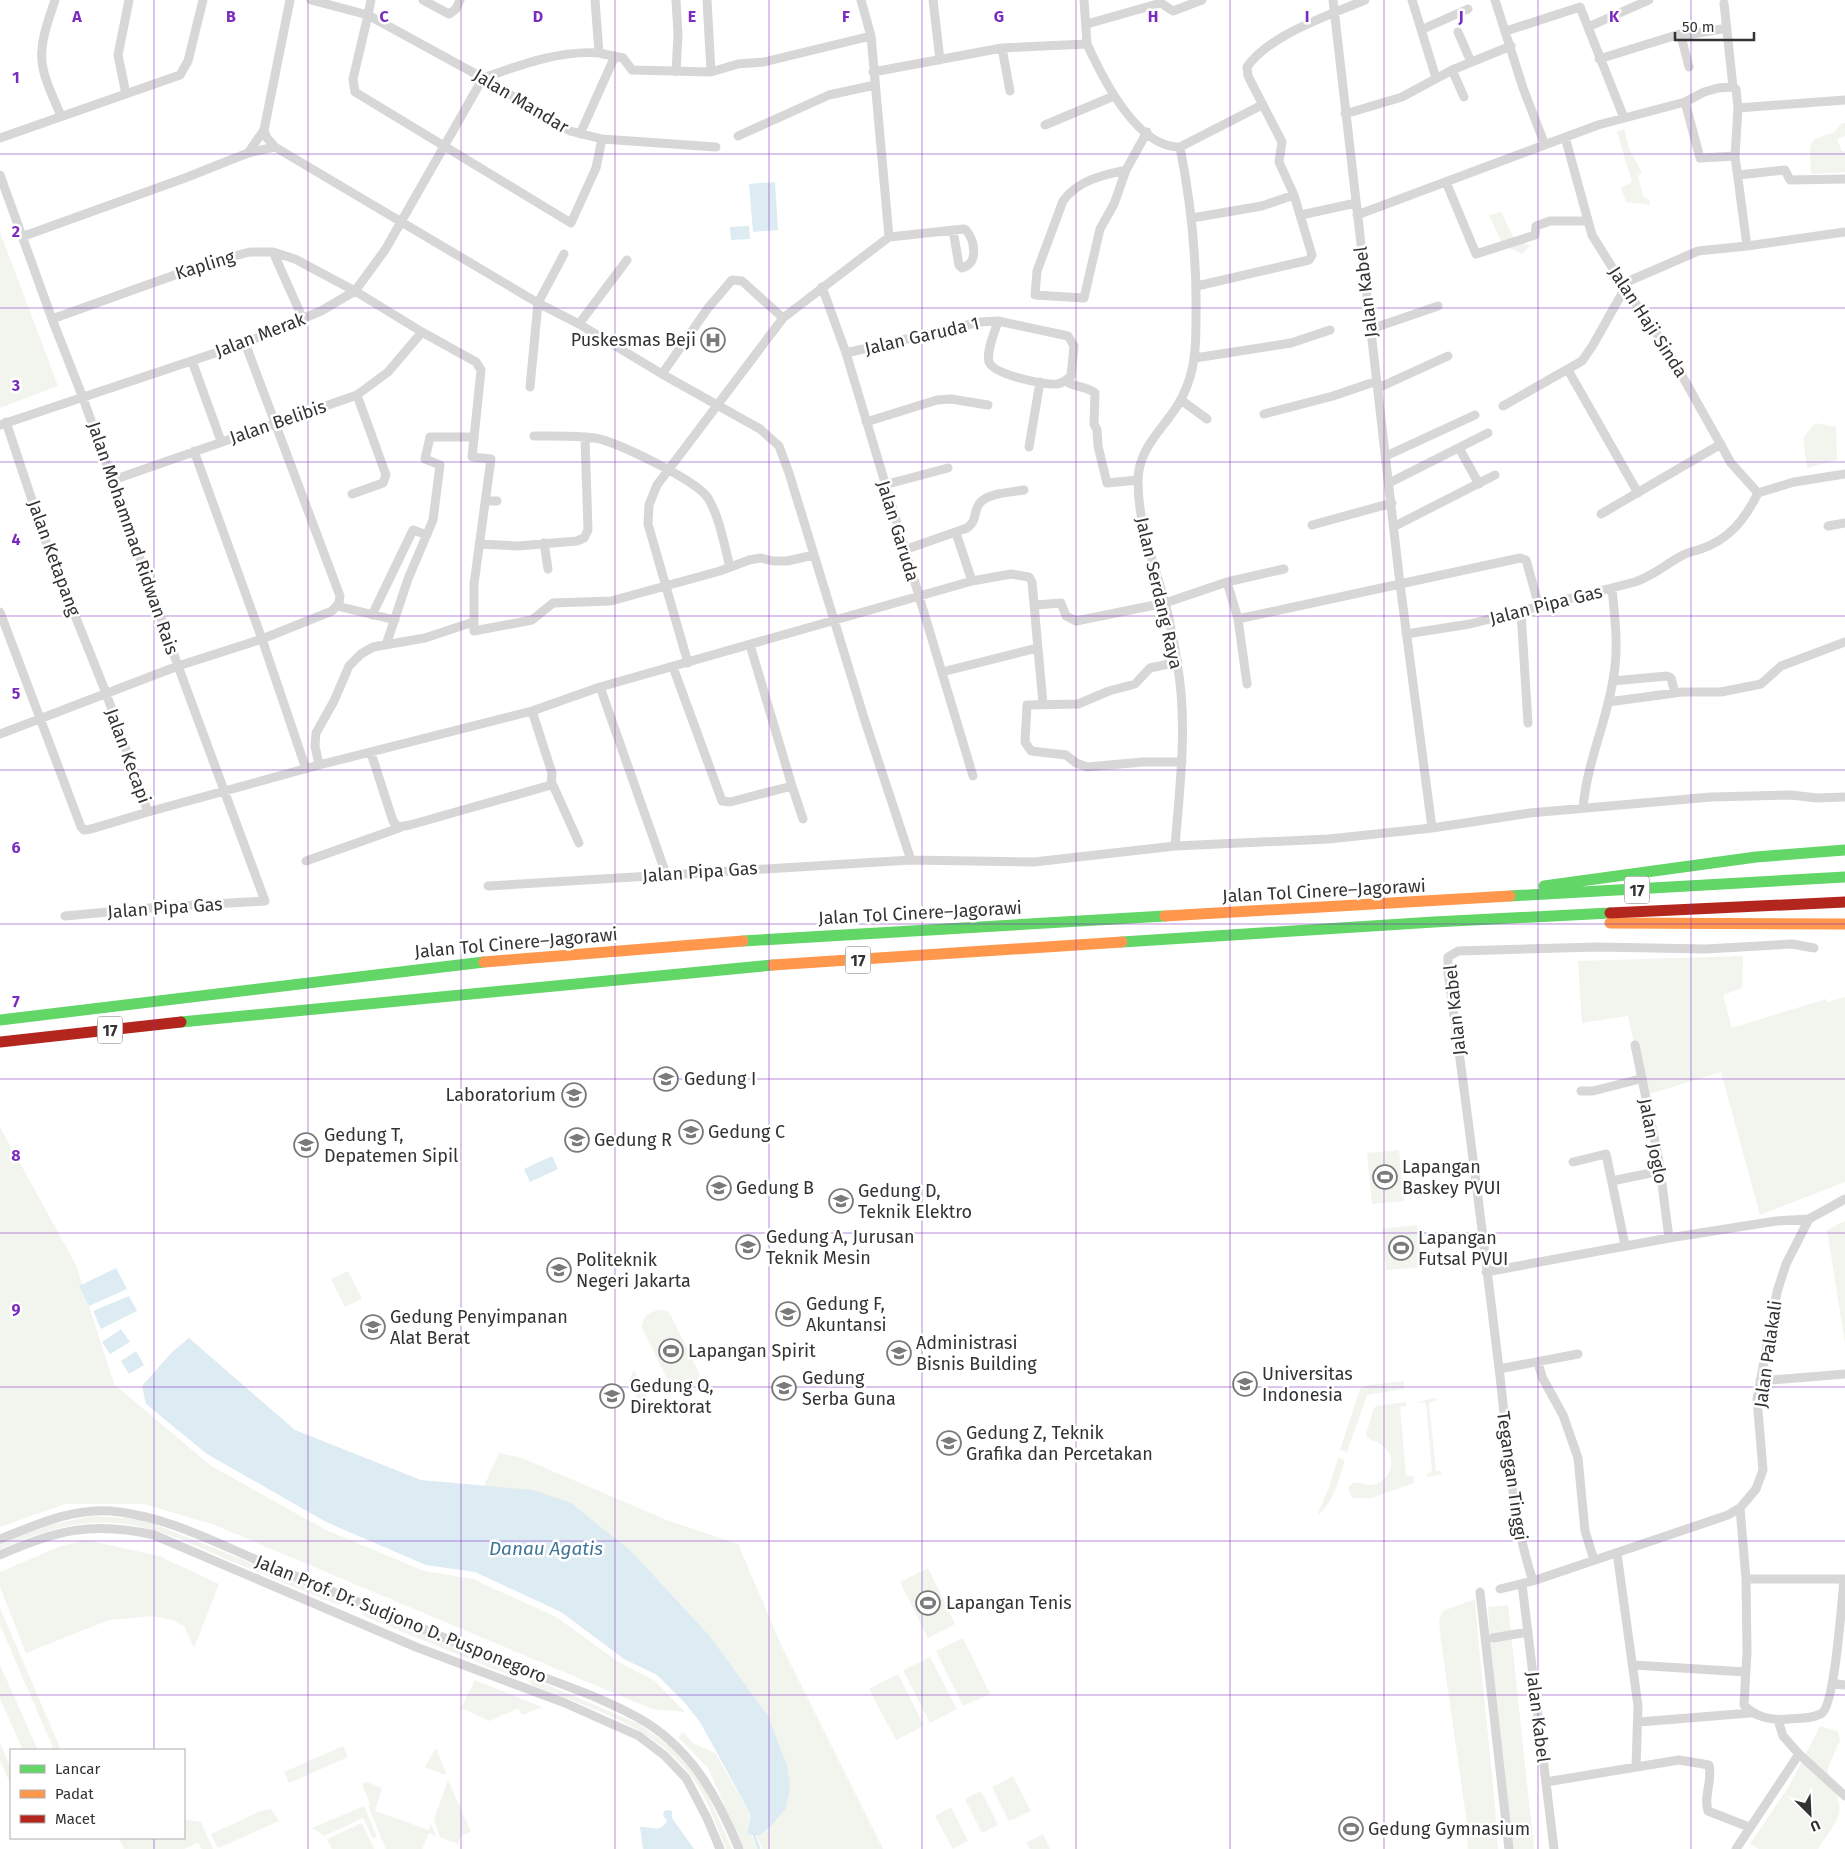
<svg xmlns="http://www.w3.org/2000/svg" width="1845" height="1849" font-family="'Fira Sans',sans-serif">
<rect width="100%" height="100%" fill="#fff"/>
<path fill="#f1f5ed" d="M1842 123H1845V136L1837 139 1842 151H1845V172L1811 174 1810 148 1813 140 1834 132Z
M1624 129 1629 149 1642 172 1638 176 1643 196 1650 201V205L1626 202 1621 188 1632 182 1617 132Z
M1501 212 1514 239 1530 246 1522 254 1503 245 1489 215Z
M0 232 58 386 0 408Z
M1815 423 1836 427 1837 460 1807 468 1803 438Z
M1743 956 1742 988 1723 995 1732 1028 1826 999 1827 1002 1845 997V1182L1760 1215 1721 1072 1646 1095 1628 1016 1582 1023 1578 961Z
M0 1127 76 1265 114 1384 211 1466 326 1530 424 1571 473 1579 556 1617 620 1663 655 1681 685 1712 652 1709 212 1524 144 1504H65L0 1527Z
M1399 1150 1404 1201 1372 1204 1367 1153Z
M1845 1221V1343L1827 1230Z
M1417 1225 1421 1267 1386 1270 1382 1229Z
M348 1271 362 1299 345 1307 331 1279Z
M657 1310 667 1311 671 1316 699 1373C699 1388 683 1397 671 1387L642 1328C642 1317 648 1314 657 1310Z
M634 1370 652 1408 641 1405 629 1380Z
M1404 1381V1389L1367 1395 1347 1452 1340 1450 1360 1389 1368 1385Z
M1435 1398 1437 1400 1429 1403 1436 1471H1440L1442 1474 1428 1477 1426 1474 1432 1472 1426 1403 1418 1402Z
M1406 1402V1406L1400 1407 1406 1475 1414 1477V1483L1372 1498H1352L1348 1488 1353 1483C1360 1482 1366 1486 1373 1485 1392 1480 1398 1458 1382 1445 1377 1441 1370 1441 1366 1435L1373 1410 1376 1406Z
M499 1453 522 1458 669 1521 738 1544 783 1649 883 1849H762L757 1837 772 1825 708 1634 631 1551 571 1503 484 1486Z
M1338 1458 1345 1460C1338 1481 1335 1501 1317 1516L1329 1487Z
M92 1516 138 1519 149 1522 341 1599 342 1603 339 1605C304 1591 268 1576 233 1562 187 1542 143 1519 91 1523 59 1525 30 1537 0 1549V1543L45 1526Z
M86 1540 159 1556 219 1584 194 1648 184 1626 172 1620 152 1616 109 1620 26 1653 0 1587V1572L61 1546Z
M928 1568 955 1624 928 1638 900 1582Z
M1475 1599C1481 1683 1493 1765 1498 1849H1468L1466 1816 1441 1641 1439 1620 1443 1611Z
M1508 1605 1534 1849H1513L1491 1656 1488 1607Z
M0 1608 61 1750H54L0 1625Z
M366 1611 505 1666 510 1671 506 1673 491 1668 364 1616 363 1614Z
M963 1638 990 1694 963 1706 936 1651Z
M930 1657 957 1709 930 1723 903 1670Z
M0 1665 38 1750H23L0 1699Z
M898 1674 924 1726 896 1740 869 1689Z
M529 1677 639 1724 671 1747 691 1766 708 1795 732 1849H726C717 1827 709 1803 696 1783 660 1727 589 1708 532 1685L527 1679Z
M475 1680 542 1707 522 1715 518 1708 490 1721 461 1708Z
M1820 1726 1838 1731 1840 1740 1827 1770C1845 1817 1845 1808 1818 1849H1759L1750 1844 1789 1786Z
M683 1732 693 1743 715 1753 751 1815 747 1833 751 1834 757 1849H744L708 1768 678 1737Z
M0 1743 11 1768V1786L0 1760Z
M343 1746 348 1757 289 1783 284 1772Z
M436 1748 446 1773 445 1775 425 1767Z
M1013 1776 1031 1811 1009 1821 992 1787Z
M448 1780 471 1832 461 1836 458 1844 440 1837 434 1819Z
M367 1782 382 1788 375 1811 429 1830 431 1824 436 1836 429 1833 422 1849H386L368 1806 370 1804 362 1784Z
M981 1791 998 1825 982 1833 965 1799Z
M364 1806 377 1837 373 1839 363 1818 324 1836 312 1828Z
M951 1807 968 1841 953 1849 935 1816Z
M271 1809 279 1821 218 1848 211 1834 261 1811Z
M184 1819 201 1822 213 1849H202L198 1843 184 1849H124L119 1838H184Z
M362 1823 374 1849H332L327 1839Z
M1043 1834 1050 1849H1030L1026 1843Z"/>
<path fill="#ddebf3" d="M775 182 778 230 753 232 749 184Z
M749 226 750 239 731 240 730 227Z
M552 1156 558 1169 530 1182 524 1169Z
M116 1268 127 1289 89 1306 79 1286Z
M129 1296 137 1311 101 1329 93 1311Z
M121 1329 130 1342 110 1354 102 1342Z
M189 1338 295 1430 421 1480 533 1490 571 1503 631 1551 708 1634 768 1716 787 1766 790 1786 786 1808 772 1825 759 1836 747 1834 751 1815 700 1722 684 1702 657 1675 624 1659 561 1612 475 1572 426 1565 326 1522 207 1454 146 1404 142 1386 172 1352Z
M136 1351 144 1365 129 1374 121 1361Z
M669 1810 672 1811V1818L694 1849H643L640 1827C652 1826 659 1834 667 1821L663 1815 664 1811Z"/>
<g fill="none" stroke-linecap="round" stroke-linejoin="round">
<path stroke="#ddebf3" stroke-width="3" d="M754 1835 759 1849"/>
<path stroke="#d7d7d7" stroke-width="9" d="M55 0C50 16 43 32 42 49 39 71 53 96 61 116
M311 0 368 15 353 79 355 92 571 223 596 168 602 139
M371 0 368 15 483 78 570 131 602 139 716 147
M423 0 449 14 456 9 460 0
M707 0 711 72
M861 0 871 36 889 237
M933 0 940 60
M1084 0 1087 44
M1412 0 1436 78
M1495 0 1523 88 1545 145
M1724 3 1733 87 1736 89 1738 108 1735 156 1747 246 1845 232
M1087 24 1161 3 1173 11 1202 0
M1588 27 1649 0
M1423 29 1468 9
M1506 31 1580 7 1624 118
M1458 32 1471 62
M1002 48 1010 91
M599 53 623 58 632 70 711 72 738 64 764 62 871 36
M1599 59 1680 34 1681 36
M1689 67 1681 36 1727 28
M1452 70 1464 97
M676 72 678 34 676 0
M873 72 1002 48 1087 44C1102 77 1137 148 1180 147L1262 105
M126 94 118 55 129 0
M1685 102 1700 158 1735 156
M1738 108 1845 100
M1345 114 1402 97 1452 70 1511 46
M1045 125 1114 96
M580 134 615 56
M738 136 829 95 875 85
M1565 137 1592 235 1625 288 1666 347 1731 463 1758 493
M0 138 180 75 188 61 203 0
M275 147 538 303 579 324 662 374 760 429 779 446 789 473 865 721 911 860
M248 153 264 130
M1126 170 1114 204 1100 229 1084 298 1035 295 1037 271 1063 201C1078 180 1103 175 1126 170L1147 132
M0 175 52 319 83 398 178 666 265 901 161 907 65 916
M1738 175 1785 170 1790 180 1845 179
M1446 182 1476 254 1535 235 1536 226 1550 221H1587
M1301 215 1356 203
M1357 215 1598 125 1685 102 1704 92 1718 88 1733 87
M1192 218 1262 206 1294 195
M24 236 185 178 248 153 275 147 267 138 264 130 290 0
M273 252 303 319
M1622 284 1698 251 1747 246
M1197 286 1309 260 1312 255 1294 195 1279 162 1282 142 1248 76 1247 67C1269 35 1329 15 1365 0
M822 287 846 353 973 776
M52 319 214 261 250 252H273L295 259 355 291 422 332 476 362 481 370 472 457 491 459 474 584V631L532 620 553 603 611 601 720 571 749 560 761 558 773 561H787L814 555
M579 324 627 260
M1371 329 1438 306
M846 353 980 322 998 321 1068 336 1074 346 1071 376C1067 380 1063 383 1057 384 1045 385 994 375 989 362 986 351 995 332 998 321
M1195 358 1291 343 1330 330
M192 361 221 441
M1568 370 1638 493
M662 374 708 308 732 280 742 281 783 318
M1065 381C1076 388 1087 386 1095 393L1094 424 1097 430 1098 446 1107 483 1138 480
M530 387 538 303 564 254
M1378 388 1448 356
M1181 400 1207 419
M1503 406 1582 361 1593 345 1625 288
M1264 414 1333 396 1377 381
M866 422 937 400 951 399 988 405
M0 425 245 343 321 311 355 291 385 250 483 78C520 65 559 50 599 53L595 0
M534 436C554 436 575 435 595 438 617 442 696 480 708 498 720 518 724 545 730 567
M1029 447 1040 382
M1459 448 1479 484
M194 451 262 639 306 769
M1386 456 1475 415
M113 480 357 395 388 372 422 332
M1389 483 1488 433
M884 485 948 468
M352 494 383 483 386 475 357 395
M486 501H497
M1601 514 1721 444
M1312 525 1392 503
M1395 526 1495 475
M1828 526 1845 523
M956 533 972 581
M544 543 548 569
M479 544 518 546 577 541 584 538 588 530 585 437
M904 550 967 528C977 521 973 514 979 504 986 493 1013 492 1024 490
M1227 582 1284 569
M1036 605 1061 603 1066 616 1076 621 1165 603 1227 582 1238 619 1247 684
M337 606 395 620
M0 612 81 827 84 830 91 829 148 812 106 693 48 548 6 422
M1521 612 1528 723
M372 615 413 530 427 535
M1238 619 1400 584 1333 0
M1406 634 1470 624 1635 582C1653 576 1666 564 1683 555 1689 552 1695 551 1701 549 1730 539 1745 519 1758 493L1794 482 1845 474
M386 645 408 579 433 520 440 465 425 459 430 437H473
M750 645 792 786
M1178 662 1150 668 1135 684 1109 691 1078 704 1027 705 1025 742 1031 751 1066 755 1076 763 1087 767 1143 762H1182
M688 663 648 524 649 505 657 485 783 318 889 237 964 229 966 230C975 241 979 264 962 268L959 265 953 230
M673 667 722 801 730 802 792 786 803 819
M942 672 1037 648
M1613 681 1667 676 1671 678 1675 693
M600 687 666 874
M1608 702 1682 692H1721L1761 684 1781 666 1845 642
M0 734 178 666 262 639 332 611 339 603 340 596 245 343
M371 753 393 821 398 827 410 825 551 785 552 773 532 711
M319 765 315 746 316 733 334 701 349 666 361 654 373 647 425 638 473 622
M552 783 579 843
M1583 808C1587 762 1606 724 1613 680 1619 649 1615 619 1612 588
M148 812 319 765 532 711 600 687 972 581 1011 574 1029 577 1032 582 1043 704
M1432 828 1400 584 1520 558 1526 560 1539 606
M1175 846C1180 785 1188 723 1177 662 1174 642 1170 622 1165 603 1154 562 1138 525 1138 481 1138 441 1174 423 1187 386 1196 363 1196 340 1196 316 1197 258 1191 203 1180 147
M306 861 399 828
M488 886 911 860 1034 862 1175 846 1329 839 1432 828 1530 813 1711 797 1791 795 1817 798 1845 797
M1635 1045 1659 1161 1669 1238
M1581 1091H1593L1640 1079
M1573 1162 1606 1154 1625 1245
M1612 1181 1660 1171
M1486 1272 1669 1238 1776 1221 1809 1219
M1538 1362 1542 1377 1563 1415 1578 1458 1585 1531 1594 1560
M1499 1369 1578 1354
M1760 1381 1845 1374
M1740 1508 1746 1579 1747 1652 1744 1705C1754 1717 1773 1721 1788 1719 1799 1718 1813 1719 1822 1713 1835 1703 1842 1600 1844 1579
M0 1539C36 1525 72 1508 111 1511 166 1516 214 1542 264 1563 338 1594 412 1624 486 1655 539 1678 598 1693 647 1723 694 1753 719 1800 739 1849
M1617 1553 1638 1706 1636 1766
M0 1555C56 1530 93 1521 154 1535L416 1647 565 1703 639 1736 665 1756 686 1778 707 1818 720 1849
M1746 1579H1845
M1533 1581C1510 1512 1508 1440 1499 1368 1483 1236 1467 1104 1448 973V957L1458 951 1598 947 1706 949 1792 944 1814 948
M1522 1584 1554 1849
M1500 1589 1533 1581 1728 1515 1740 1508 1756 1489 1763 1470 1757 1399 1777 1292 1786 1264 1809 1219 1845 1199
M1480 1592 1509 1849
M1493 1638 1528 1632
M1634 1665 1745 1672
M1832 1683 1845 1685
M1778 1720 1783 1736 1799 1754 1845 1796
M1639 1722 1750 1713
M1546 1782 1679 1760 1709 1765C1713 1781 1703 1796 1708 1811L1749 1827
M1736 1849 1799 1754"/>
<path stroke="#63d668" stroke-width="11" d="M1544 886 1756 857 1845 850
M1510 896 1845 877
M743 941 1165 916
M1122 942 1434 922 1610 913
M0 1020 484 962
M181 1022 773 965"/>
<path stroke="#ff974d" stroke-width="11" d="M1165 916 1510 896
M1610 923 1845 924
M484 962 743 941
M773 965 1122 942"/>
<path stroke="#b3261e" stroke-width="11" d="M1610 913 1845 902
M0 1042 181 1022"/>
</g>
<path fill="none" stroke="#7b2cbf" stroke-width="1" stroke-opacity="0.55" d="M154 0V1750M308 0V1849M461 0V1849M615 0V1849M769 0V1849M922 0V1849M1076 0V1849M1230 0V1849M1384 0V1849M1538 0V1849M1691 0V1849M0 154H1845M0 308H1845M0 462H1845M0 616H1845M0 770H1845M0 924H1845M0 1079H1845M0 1233H1845M0 1387H1845M0 1541H1845M0 1695H1845M154 1838V1849"/>
<defs>
<g id="hospital-ring" transform="scale(1.25)"><circle r="9.5" fill="#fff" stroke="#7a7a7a" stroke-width="1.5"/><path d="M-5-5h3v3.5h4V-5h3V5h-3V1.5h-4V5h-3Z" fill="#7a7a7a"/></g>
<g id="university-ring" transform="scale(1.25)"><circle r="9.5" fill="#fff" stroke="#7a7a7a" stroke-width="1.5"/><path d="M0-5L7-2L0 1L-7-2ZM-4 1L0 2.5L4 1V4Q0 6-4 4Z" fill="#7a7a7a"/></g>
<g id="stadium-ring" transform="scale(1.25)"><circle r="9.5" fill="#fff" stroke="#7a7a7a" stroke-width="1.5"/><path d="M0-5a6.5 5 0 1 0 0 10a6.5 5 0 1 0 0-10ZM-3.5-1.8h7v3.6h-7Z" fill="#7a7a7a"/></g>
</defs>
<g fill-rule="evenodd">
<use href="#hospital-ring" x="713" y="340"/>
<use href="#university-ring" x="666" y="1079"/>
<use href="#university-ring" x="574" y="1095"/>
<use href="#university-ring" x="691" y="1132"/>
<use href="#university-ring" x="577" y="1140"/>
<use href="#university-ring" x="306" y="1145"/>
<use href="#stadium-ring" x="1385" y="1177"/>
<use href="#university-ring" x="719" y="1188"/>
<use href="#university-ring" x="841" y="1201"/>
<use href="#university-ring" x="748" y="1247"/>
<use href="#stadium-ring" x="1401" y="1248"/>
<use href="#university-ring" x="559" y="1270"/>
<use href="#university-ring" x="788" y="1314"/>
<use href="#university-ring" x="373" y="1327"/>
<use href="#stadium-ring" x="671" y="1351"/>
<use href="#university-ring" x="899" y="1353"/>
<use href="#university-ring" x="1245" y="1384"/>
<use href="#university-ring" x="784" y="1388"/>
<use href="#university-ring" x="612" y="1396"/>
<use href="#university-ring" x="949" y="1443"/>
<use href="#stadium-ring" x="928" y="1603"/>
<use href="#stadium-ring" x="1351" y="1829"/>
</g>
<g text-anchor="middle" stroke-width="5" stroke-linejoin="round" paint-order="stroke">
<g fill="#fff" stroke="#707070" stroke-width="1">
<rect x="1624.5" y="876.5" width="25" height="27" rx="4"/>
<rect x="845.5" y="946.5" width="25" height="27" rx="4"/>
<rect x="97.5" y="1016.5" width="25" height="27" rx="4"/>
</g>
<g font-size="16" font-weight="bold" fill="#333">
<text x="1637" y="896">17</text>
<text x="858" y="966">17</text>
<text x="110" y="1036">17</text>
</g>
<g font-size="18" fill="#333" stroke="#fff">
<text transform="translate(521 101) rotate(31)" y="6">Jalan Mandar</text>
<text transform="translate(205 265) rotate(-17)" y="6">Kapling</text>
<text transform="translate(1366 292) rotate(-97)" y="6">Jalan Kabel</text>
<text transform="translate(1648 322) rotate(57)" y="6">Jalan Haji Sinda</text>
<text transform="translate(260 335) rotate(-21)" y="6">Jalan Merak</text>
<text transform="translate(922 336) rotate(-13)" y="6">Jalan Garuda 1</text>
<text transform="translate(278 422) rotate(-19)" y="6">Jalan Belibis</text>
<text transform="translate(898 531) rotate(73)" y="6">Jalan Garuda</text>
<text transform="translate(133 538) rotate(71)" y="6">Jalan Mohammad Ridwan Rais</text>
<text transform="translate(54 558) rotate(70)" y="6">Jalan Ketapang</text>
<text transform="translate(1159 593) rotate(77)" y="6">Jalan Serdang Raya</text>
<text transform="translate(1546 605) rotate(-14)" y="6">Jalan Pipa Gas</text>
<text transform="translate(128 756) rotate(70)" y="6">Jalan Kecapi</text>
<text transform="translate(700 872) rotate(-4)" y="6">Jalan Pipa Gas</text>
<text transform="translate(1324 891) rotate(-3)" y="6">Jalan Tol Cinere–Jagorawi</text>
<text transform="translate(165 908) rotate(-4)" y="6">Jalan Pipa Gas</text>
<text transform="translate(920 913) rotate(-3)" y="6">Jalan Tol Cinere–Jagorawi</text>
<text transform="translate(516 943) rotate(-5)" y="6">Jalan Tol Cinere–Jagorawi</text>
<text transform="translate(1455 1010) rotate(-96)" y="6">Jalan Kabel</text>
<text transform="translate(1653 1141) rotate(79)" y="6">Jalan Joglo</text>
<text transform="translate(1768 1354) rotate(-82)" y="6">Jalan Palakali</text>
<text transform="translate(1512 1476) rotate(82)" y="6">Tegangan Tinggi</text>
<text transform="translate(401 1619) rotate(22)" y="6">Jalan Prof. Dr. Sudjono D. Pusponegoro</text>
<text transform="translate(1538 1717) rotate(83)" y="6">Jalan Kabel</text>
</g>
<g font-size="18" fill="#333" stroke="#fff" text-anchor="start">
<text x="696" y="346" text-anchor="end">Puskesmas Beji</text>
<text x="684" y="1085">Gedung I</text>
<text x="556" y="1101" text-anchor="end">Laboratorium</text>
<text x="708" y="1138">Gedung C</text>
<text x="324" y="1141">Gedung T,<tspan x="324" dy="21">Depatemen Sipil</tspan></text>
<text x="594" y="1146">Gedung R</text>
<text x="1402" y="1173">Lapangan<tspan x="1402" dy="21">Baskey PVUI</tspan></text>
<text x="736" y="1194">Gedung B</text>
<text x="858" y="1197">Gedung D,<tspan x="858" dy="21">Teknik Elektro</tspan></text>
<text x="766" y="1243">Gedung A, Jurusan<tspan x="766" dy="21">Teknik Mesin</tspan></text>
<text x="1418" y="1244">Lapangan<tspan x="1418" dy="21">Futsal PVUI</tspan></text>
<text x="576" y="1266">Politeknik<tspan x="576" dy="21">Negeri Jakarta</tspan></text>
<text x="806" y="1310">Gedung F,<tspan x="806" dy="21">Akuntansi</tspan></text>
<text x="390" y="1323">Gedung Penyimpanan<tspan x="390" dy="21">Alat Berat</tspan></text>
<text x="916" y="1349">Administrasi<tspan x="916" dy="21">Bisnis Building</tspan></text>
<text x="688" y="1357">Lapangan Spirit</text>
<text x="1262" y="1380">Universitas<tspan x="1262" dy="21">Indonesia</tspan></text>
<text x="802" y="1384">Gedung<tspan x="802" dy="21">Serba Guna</tspan></text>
<text x="630" y="1392">Gedung Q,<tspan x="630" dy="21">Direktorat</tspan></text>
<text x="966" y="1439">Gedung Z, Teknik<tspan x="966" dy="21">Grafika dan Percetakan</tspan></text>
<text x="946" y="1609">Lapangan Tenis</text>
<text x="1368" y="1835">Gedung Gymnasium</text>
</g>
<g font-size="19" font-style="italic" fill="#3f7597" stroke="#fff">
<text x="546" y="1555">Danau Agatis</text>
</g>
</g>
<g font-size="16" text-anchor="middle" font-weight="bold" fill="#7b2cbf" stroke="#fff" stroke-width="5" stroke-linejoin="round" paint-order="stroke">
<text x="77" y="22">A</text>
<text x="231" y="22">B</text>
<text x="384" y="22">C</text>
<text x="538" y="22">D</text>
<text x="692" y="22">E</text>
<text x="846" y="22">F</text>
<text x="999" y="22">G</text>
<text x="1153" y="22">H</text>
<text x="1307" y="22">I</text>
<text x="1461" y="22">J</text>
<text x="1614" y="22">K</text>
<text x="16" y="83">1</text>
<text x="16" y="237">2</text>
<text x="16" y="391">3</text>
<text x="16" y="545">4</text>
<text x="16" y="699">5</text>
<text x="16" y="853">6</text>
<text x="16" y="1007">7</text>
<text x="16" y="1161">8</text>
<text x="16" y="1315">9</text>
</g>
<rect x="10" y="1749" width="175" height="90" fill="#ffffff" stroke="#adadad"/>
<rect x="20" y="1765" width="25" height="8" fill="#63d668" stroke="#adadad"/>
<text x="55" y="1774" font-size="15" fill="#333333">Lancar</text>
<rect x="20" y="1790" width="25" height="8" fill="#ff974d" stroke="#adadad"/>
<text x="55" y="1799" font-size="15" fill="#333333">Padat</text>
<rect x="20" y="1815" width="25" height="8" fill="#b3261e" stroke="#adadad"/>
<text x="55" y="1824" font-size="15" fill="#333333">Macet</text>
<g transform="translate(1810 1814) rotate(156)" stroke="#ffffff" stroke-width="4" paint-order="stroke">
<path d="M0-4L9 19L0 12L-9 19Z" fill="#333333"/>
<text y="-8" font-size="14" font-weight="bold" text-anchor="middle" fill="#333333">U</text>
</g>
<path d="M1675 32v8h79v-8" fill="none" stroke="#333333" stroke-width="2.5"/>
<text x="1682" y="32" font-size="15" fill="#333333" stroke="#ffffff" stroke-width="4" paint-order="stroke">50 m</text>
</svg>
